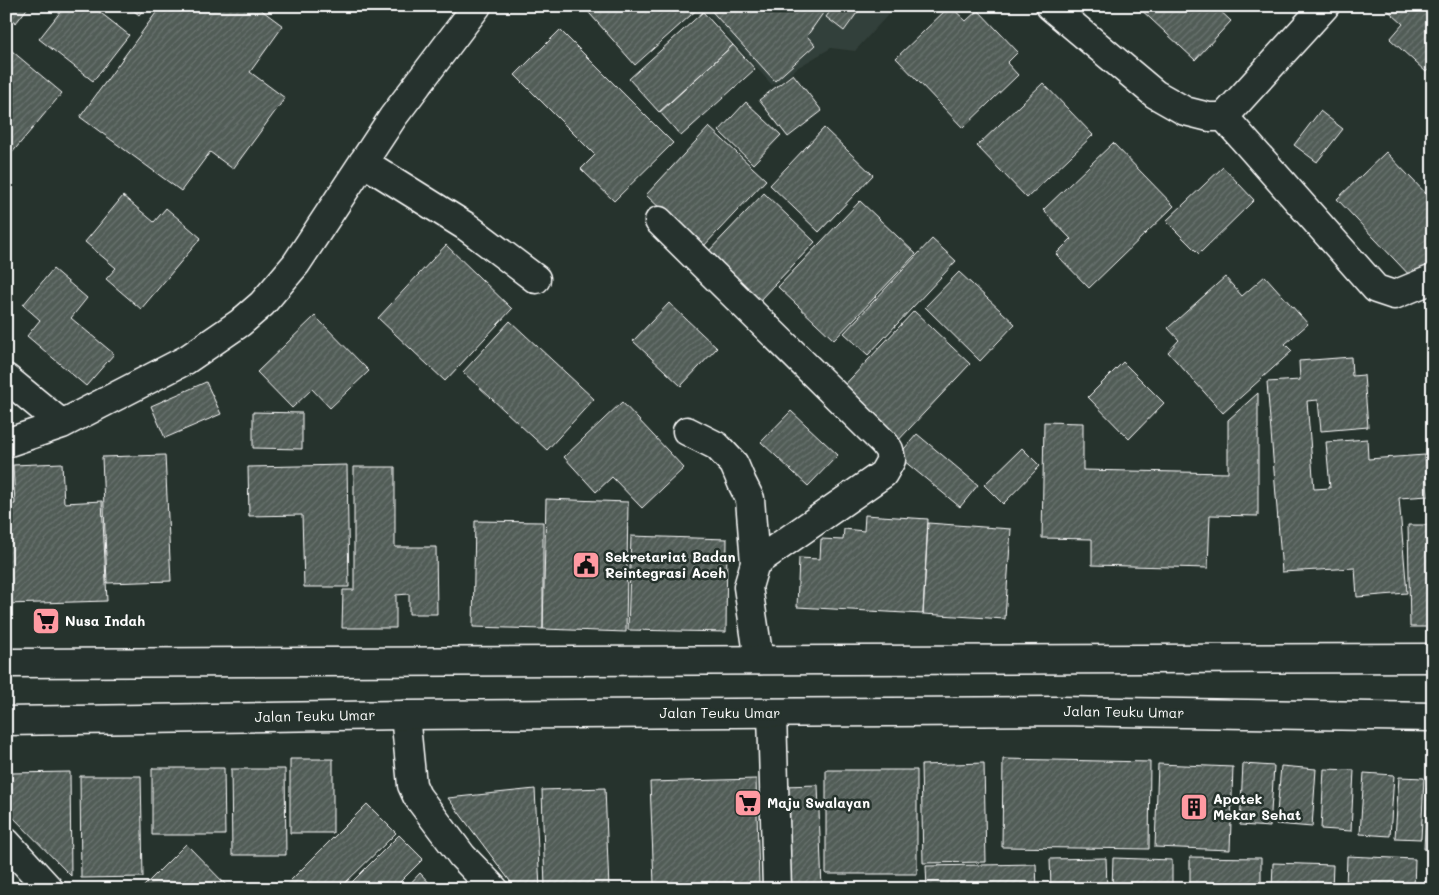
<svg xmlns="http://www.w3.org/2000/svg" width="1439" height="895" font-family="Mali,sans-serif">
<defs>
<pattern id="building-hatch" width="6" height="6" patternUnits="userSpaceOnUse" patternTransform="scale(1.25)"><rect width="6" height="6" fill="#515c57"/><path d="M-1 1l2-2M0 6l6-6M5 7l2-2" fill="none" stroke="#6b7470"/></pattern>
</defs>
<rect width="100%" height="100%" fill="#26332d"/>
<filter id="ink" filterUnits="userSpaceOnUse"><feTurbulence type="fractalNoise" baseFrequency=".02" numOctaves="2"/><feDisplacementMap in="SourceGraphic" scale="10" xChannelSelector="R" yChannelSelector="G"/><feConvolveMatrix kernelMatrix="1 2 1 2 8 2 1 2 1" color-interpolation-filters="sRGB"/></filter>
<g filter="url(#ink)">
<path fill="#333f3a" d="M701 6H896L855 51 831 48 797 68 783 80 772 85Z"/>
<path fill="url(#building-hatch)" stroke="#fff" d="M6 6H29L16 23 6 15Z
M65 6H92L129 35 93 81 39 39Z
M128 6H146L139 15Z
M161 6H256L283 26 250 72 285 98 233 169 210 152 181 191 80 117Z
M583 6H699L700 7 635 65Z
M707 6H828L807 36 815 45 775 81Z
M834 6H862L844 31 826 17Z
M950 6 966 21 978 10 1018 52 1007 63 1018 75 963 128 896 58Z
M1137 6H1215L1231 21 1195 60Z
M1383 6H1433V65L1426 72 1390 39 1403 24Z
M703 12 733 45 659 112 629 79Z
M560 30 673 143 614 201 581 169 595 155 515 75Z
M733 45 755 69 681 136 660 112Z
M6 46 62 93 6 160Z
M793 74 822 111 788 137 759 100Z
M1043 83 1093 135 1027 198 977 146Z
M746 102 781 135 753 164 719 131Z
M1320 111 1343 129 1317 162 1294 145Z
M709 127 766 180 702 248 646 195Z
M824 128 873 175 819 232 770 185Z
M1113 143 1174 206 1089 288 1056 254 1071 239 1043 210Z
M1386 152 1433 201V262L1414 280 1337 199Z
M1223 167 1254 200 1199 254 1166 221Z
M764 193 815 242 757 303 706 254Z
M123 196 154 222 166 208 201 238 141 309 106 279 116 268 85 242Z
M860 201 916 254 834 340 778 287Z
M932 239 956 261 868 355 844 333Z
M446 245 512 309 445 381 378 318Z
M53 269 87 298 71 318 114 354 86 386 27 336 40 320 23 305Z
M959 272 1015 324 980 361 925 307Z
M1265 276 1308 324 1285 344 1292 351 1223 413 1168 352 1179 340 1168 328 1225 277 1242 296Z
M669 303 717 348 681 386 633 341Z
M914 311 970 364 894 445 838 392Z
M315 316 369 371 330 408 312 389 292 408 257 372Z
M510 321 594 399 547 450 463 372Z
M1351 357 1352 376 1364 375 1368 427 1321 431 1318 400 1307 401 1314 489 1330 488 1326 442 1367 439 1368 459 1425 455 1428 496 1399 498 1407 593 1357 597 1355 568 1282 572 1267 382 1300 380 1299 361Z
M1123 362 1164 403 1129 439 1088 397Z
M206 382 221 414 165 438 151 406Z
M1258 393V516L1210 515 1208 568 1092 565V539L1042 538 1044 422 1083 423V470L1228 473V420Z
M622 402 684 468 642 508 612 477 596 492 564 457Z
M791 411 838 455 808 486 761 442Z
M253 412 302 413V449L253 448Z
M917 434 978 485 960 507 898 456Z
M1022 448 1040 466 1003 504 984 485Z
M165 455 171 581 107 583 102 457Z
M62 463 64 503 102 501 107 601 6 604V505L15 504 13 465Z
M347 465 349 587H304L302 515 249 516 248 467Z
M354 467H395V547H436L437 614H409V594L396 595V628H342L343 590H354Z
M546 499 628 502 626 632 543 629Z
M865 515 928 519 923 614 797 607 799 558 820 559 821 539 843 540 844 529 864 531Z
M475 521 543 522V629L473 627Z
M928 523 1011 529 1005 619 923 614Z
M1408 525H1433V627H1410Z
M631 536 727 539 726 632 628 630Z
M290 759H333V833H290Z
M1003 759 1150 762 1149 849 1002 847Z
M984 763 986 862 923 863 921 765Z
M1158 764 1233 767 1230 850 1155 847Z
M1243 764 1274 766 1270 827 1240 825Z
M1281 766 1316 769 1312 827 1276 824Z
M152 768H224L225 835H152Z
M231 769H285L286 855H232Z
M1324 769 1354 770 1351 831 1321 829Z
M826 770H917V874H826Z
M70 772 71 876 7 811 10 773Z
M1364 773 1394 775 1390 836 1360 834Z
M80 776H141L143 877 81 878Z
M1399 777 1424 778 1421 839 1395 838Z
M756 779 759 882 654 884 650 782Z
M818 785 822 889H787L783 786Z
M605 788 609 889H545L542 790Z
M1427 788 1433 789V850L1424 849Z
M535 789 540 889H516L448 798Z
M367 804 396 833 339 889H282Z
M399 835 423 859 393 889H345Z
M186 844 230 889H141Z
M1347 856 1415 859 1414 889H1346Z
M1190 857 1261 858V889H1190Z
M1106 858 1107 889H1051L1050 859Z
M1113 858 1172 860V889H1112Z
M1273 863 1333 865 1332 889H1272Z
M1036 864 1037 889H927L926 866Z
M420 873 435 889H405Z"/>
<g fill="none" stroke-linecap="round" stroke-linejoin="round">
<g stroke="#fff" stroke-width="31">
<path id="minor" d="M1050 6 1155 94 1185 111 1209 117H1224L1376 289 1394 295 1433 279
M1224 117 1325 6
M363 162 467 227 536 279
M659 221 884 443 889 450 891 460 883 474 755 563 748 587 759 660
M6 378 62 424
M687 431 717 446 734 464 742 483 750 499 755 563
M6 443 62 424 186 360 240 323 262 304 296 264 393 117 477 6
M772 713 777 889
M405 715 412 785 417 796 462 856 494 889
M6 842 49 889"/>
</g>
<g stroke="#fff" stroke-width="31">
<path id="highway" d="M6 663 1433 658
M6 721 405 715 1058 711 1433 717"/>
</g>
<use href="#minor" stroke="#26332d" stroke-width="28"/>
<use href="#highway" stroke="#26332d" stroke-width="28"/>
</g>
</g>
<defs>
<g id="civic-square" transform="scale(1.4375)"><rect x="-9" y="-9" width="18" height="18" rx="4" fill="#ff9aa2" stroke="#26332d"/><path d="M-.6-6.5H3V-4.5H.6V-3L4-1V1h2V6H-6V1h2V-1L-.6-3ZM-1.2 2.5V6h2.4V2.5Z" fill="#111"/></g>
<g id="supermarket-square" transform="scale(1.4375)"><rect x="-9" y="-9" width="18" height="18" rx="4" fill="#ff9aa2" stroke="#26332d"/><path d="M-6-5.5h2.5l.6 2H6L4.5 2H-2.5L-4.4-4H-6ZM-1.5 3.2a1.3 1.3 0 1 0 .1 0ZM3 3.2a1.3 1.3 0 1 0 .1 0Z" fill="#111"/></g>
<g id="building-square" transform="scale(1.4375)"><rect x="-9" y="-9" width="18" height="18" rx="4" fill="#ff9aa2" stroke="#26332d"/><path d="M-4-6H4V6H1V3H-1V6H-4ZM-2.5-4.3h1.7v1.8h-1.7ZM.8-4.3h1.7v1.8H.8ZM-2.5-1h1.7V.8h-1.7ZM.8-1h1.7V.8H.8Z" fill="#111"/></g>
</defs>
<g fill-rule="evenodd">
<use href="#civic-square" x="586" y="565"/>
<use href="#supermarket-square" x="46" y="621"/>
<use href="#supermarket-square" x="748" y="803"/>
<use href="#building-square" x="1194" y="807"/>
</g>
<g text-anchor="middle" stroke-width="5" stroke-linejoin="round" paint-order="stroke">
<g font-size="14" font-weight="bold" fill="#fff" stroke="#26332d" text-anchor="start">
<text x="605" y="562">Sekretariat Badan<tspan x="605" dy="16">Reintegrasi Aceh</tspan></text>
<text x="65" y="626">Nusa Indah</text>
<text x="1213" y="804">Apotek<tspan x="1213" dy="16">Mekar Sehat</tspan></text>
<text x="767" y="808">Maju Swalayan</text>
</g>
<g font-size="14" fill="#fff" stroke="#26332d">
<text transform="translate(1124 712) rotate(1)" y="5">Jalan Teuku Umar</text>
<text x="720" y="718">Jalan Teuku Umar</text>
<text transform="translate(315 716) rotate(-1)" y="5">Jalan Teuku Umar</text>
</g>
</g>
<rect width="1439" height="895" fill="none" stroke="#26332d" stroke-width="25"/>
<rect x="12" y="12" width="1414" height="870" fill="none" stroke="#fff" stroke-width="2" filter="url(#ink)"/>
</svg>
